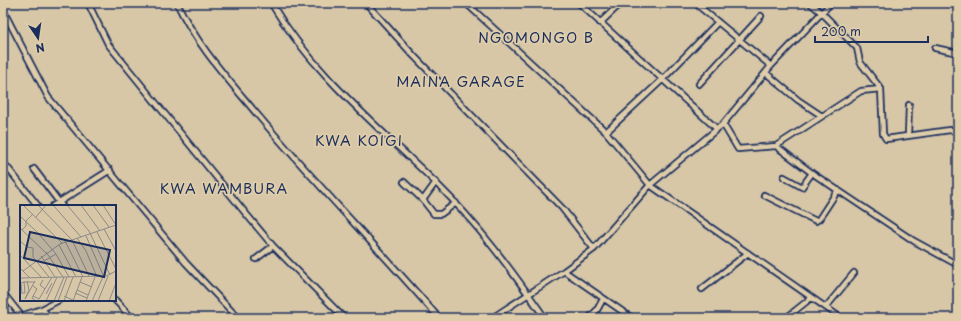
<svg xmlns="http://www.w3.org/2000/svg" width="961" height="321" font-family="'Playpen Sans',sans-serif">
<rect width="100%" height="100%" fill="#d7c7a7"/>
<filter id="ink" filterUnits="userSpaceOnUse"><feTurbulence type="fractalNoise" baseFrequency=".025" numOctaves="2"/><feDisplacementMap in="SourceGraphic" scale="8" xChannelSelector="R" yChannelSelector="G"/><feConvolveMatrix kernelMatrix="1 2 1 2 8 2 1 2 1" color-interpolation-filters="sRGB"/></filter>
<g filter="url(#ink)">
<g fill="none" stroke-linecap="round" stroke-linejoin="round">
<g stroke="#1b2f5e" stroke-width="8">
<path id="minor" d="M88 3 108 44 247 215 273 246
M177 3C196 44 227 78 256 113 315 183 379 249 439 318
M271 3C314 75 378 126 437 184 478 224 512 271 545 318
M366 3 414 56 562 208 594 249
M466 3 606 132 663 79 718 22
M579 3 717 129
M695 3 771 66
M810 3 822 13 857 48 860 62 881 89 883 134 886 139 950 130 958 132
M3 10 48 97 186 263 238 318
M600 23 621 3
M935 48 958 53
M766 73 798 100 822 116
M699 84 761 16
M723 124 738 149 776 146 812 173 914 241 958 265
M606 132 650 185 841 318
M908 136 909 105
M776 146 861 91 881 89
M3 162 38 206
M34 169 62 206
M784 177 802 187 812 173
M404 182 423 200 434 214H441L456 203
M764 195 816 221 819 219 838 190
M423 200 436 182
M53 206 110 170
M256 259 273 246 344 318
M564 271 632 318
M702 289 748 253
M3 293 22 317
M115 300 132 318
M826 307 854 273
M42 309 59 300
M21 316 42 309 50 318
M492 318 564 271 594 249 650 185 723 124 771 66 831 3
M589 318 597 310 603 299
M786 318 811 298"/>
</g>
<use href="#minor" stroke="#dfcdaa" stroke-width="4.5"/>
</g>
</g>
<g text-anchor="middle" stroke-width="3.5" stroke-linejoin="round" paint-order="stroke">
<g font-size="14" letter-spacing="1" fill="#1b2f5e" stroke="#dfcdaa">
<text x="536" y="43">NGOMONGO B</text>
<text x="461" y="87">MAINA GARAGE</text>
<text x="359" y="146">KWA KOIGI</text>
<text x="224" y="194">KWA WAMBURA</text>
</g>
</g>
<g transform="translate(20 205)">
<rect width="96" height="96" fill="#d7c7a7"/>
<path fill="none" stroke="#8c8a8a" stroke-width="1" d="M3 0 42 38M18 0 52 35 69 71M33 0 61 32M47 0 69 26 90 70M61 0 80 26M73 0 89 22M83 0 96 20M0 11 18 28 36 49M16 12 26 0M0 23 26 48M84 24 96 46M2 25 6 21V16L13 9M77 27 96 64M66 31 84 72M57 33 66 46M44 34 63 72M0 36 7 42 13 43V52L29 72M39 40 56 72M66 46 77 72M26 47 43 72M0 50 22 73M21 51 35 72M24 56 36 49 49 72M0 63 10 73M3 66 40 39 96 20M0 73 86 71 96 66M23 75 20 80 25 84M7 76 9 85 5 94 15 76M60 77 72 82M13 81 17 84 12 93 16 96M57 85 68 90M0 88H5L4 77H15M2 88 1 78 4 77M55 88 67 93M26 89 32 78M13 91 19 94 32 72M44 91 55 96M26 96 37 72M34 96 44 72M38 96 47 72M44 96 53 72M53 96 62 72M66 96 75 72M72 96 83 72M78 96 88 71M89 96 96 78"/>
<path fill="#1b2f5e" fill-opacity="0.15" stroke="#1b2f5e" stroke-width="2" d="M10 27 90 45 84 72 4 53Z"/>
<rect width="96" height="96" fill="none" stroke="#1b2f5e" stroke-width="2"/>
</g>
<rect width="961" height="321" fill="none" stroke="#dfcdaa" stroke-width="16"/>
<rect x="8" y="8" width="945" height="305" fill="none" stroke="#1b2f5e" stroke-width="1.5" filter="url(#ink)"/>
<g transform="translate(38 38) rotate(167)" stroke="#dfcdaa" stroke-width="3" paint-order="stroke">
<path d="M0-3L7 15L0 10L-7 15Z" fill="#1b2f5e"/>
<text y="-6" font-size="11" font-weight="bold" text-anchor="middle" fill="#1b2f5e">N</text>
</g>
<path d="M815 36v6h113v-6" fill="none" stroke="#1b2f5e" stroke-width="2"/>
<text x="821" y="36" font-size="12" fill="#1b2f5e" stroke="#dfcdaa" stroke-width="3" paint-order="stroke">200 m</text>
</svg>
